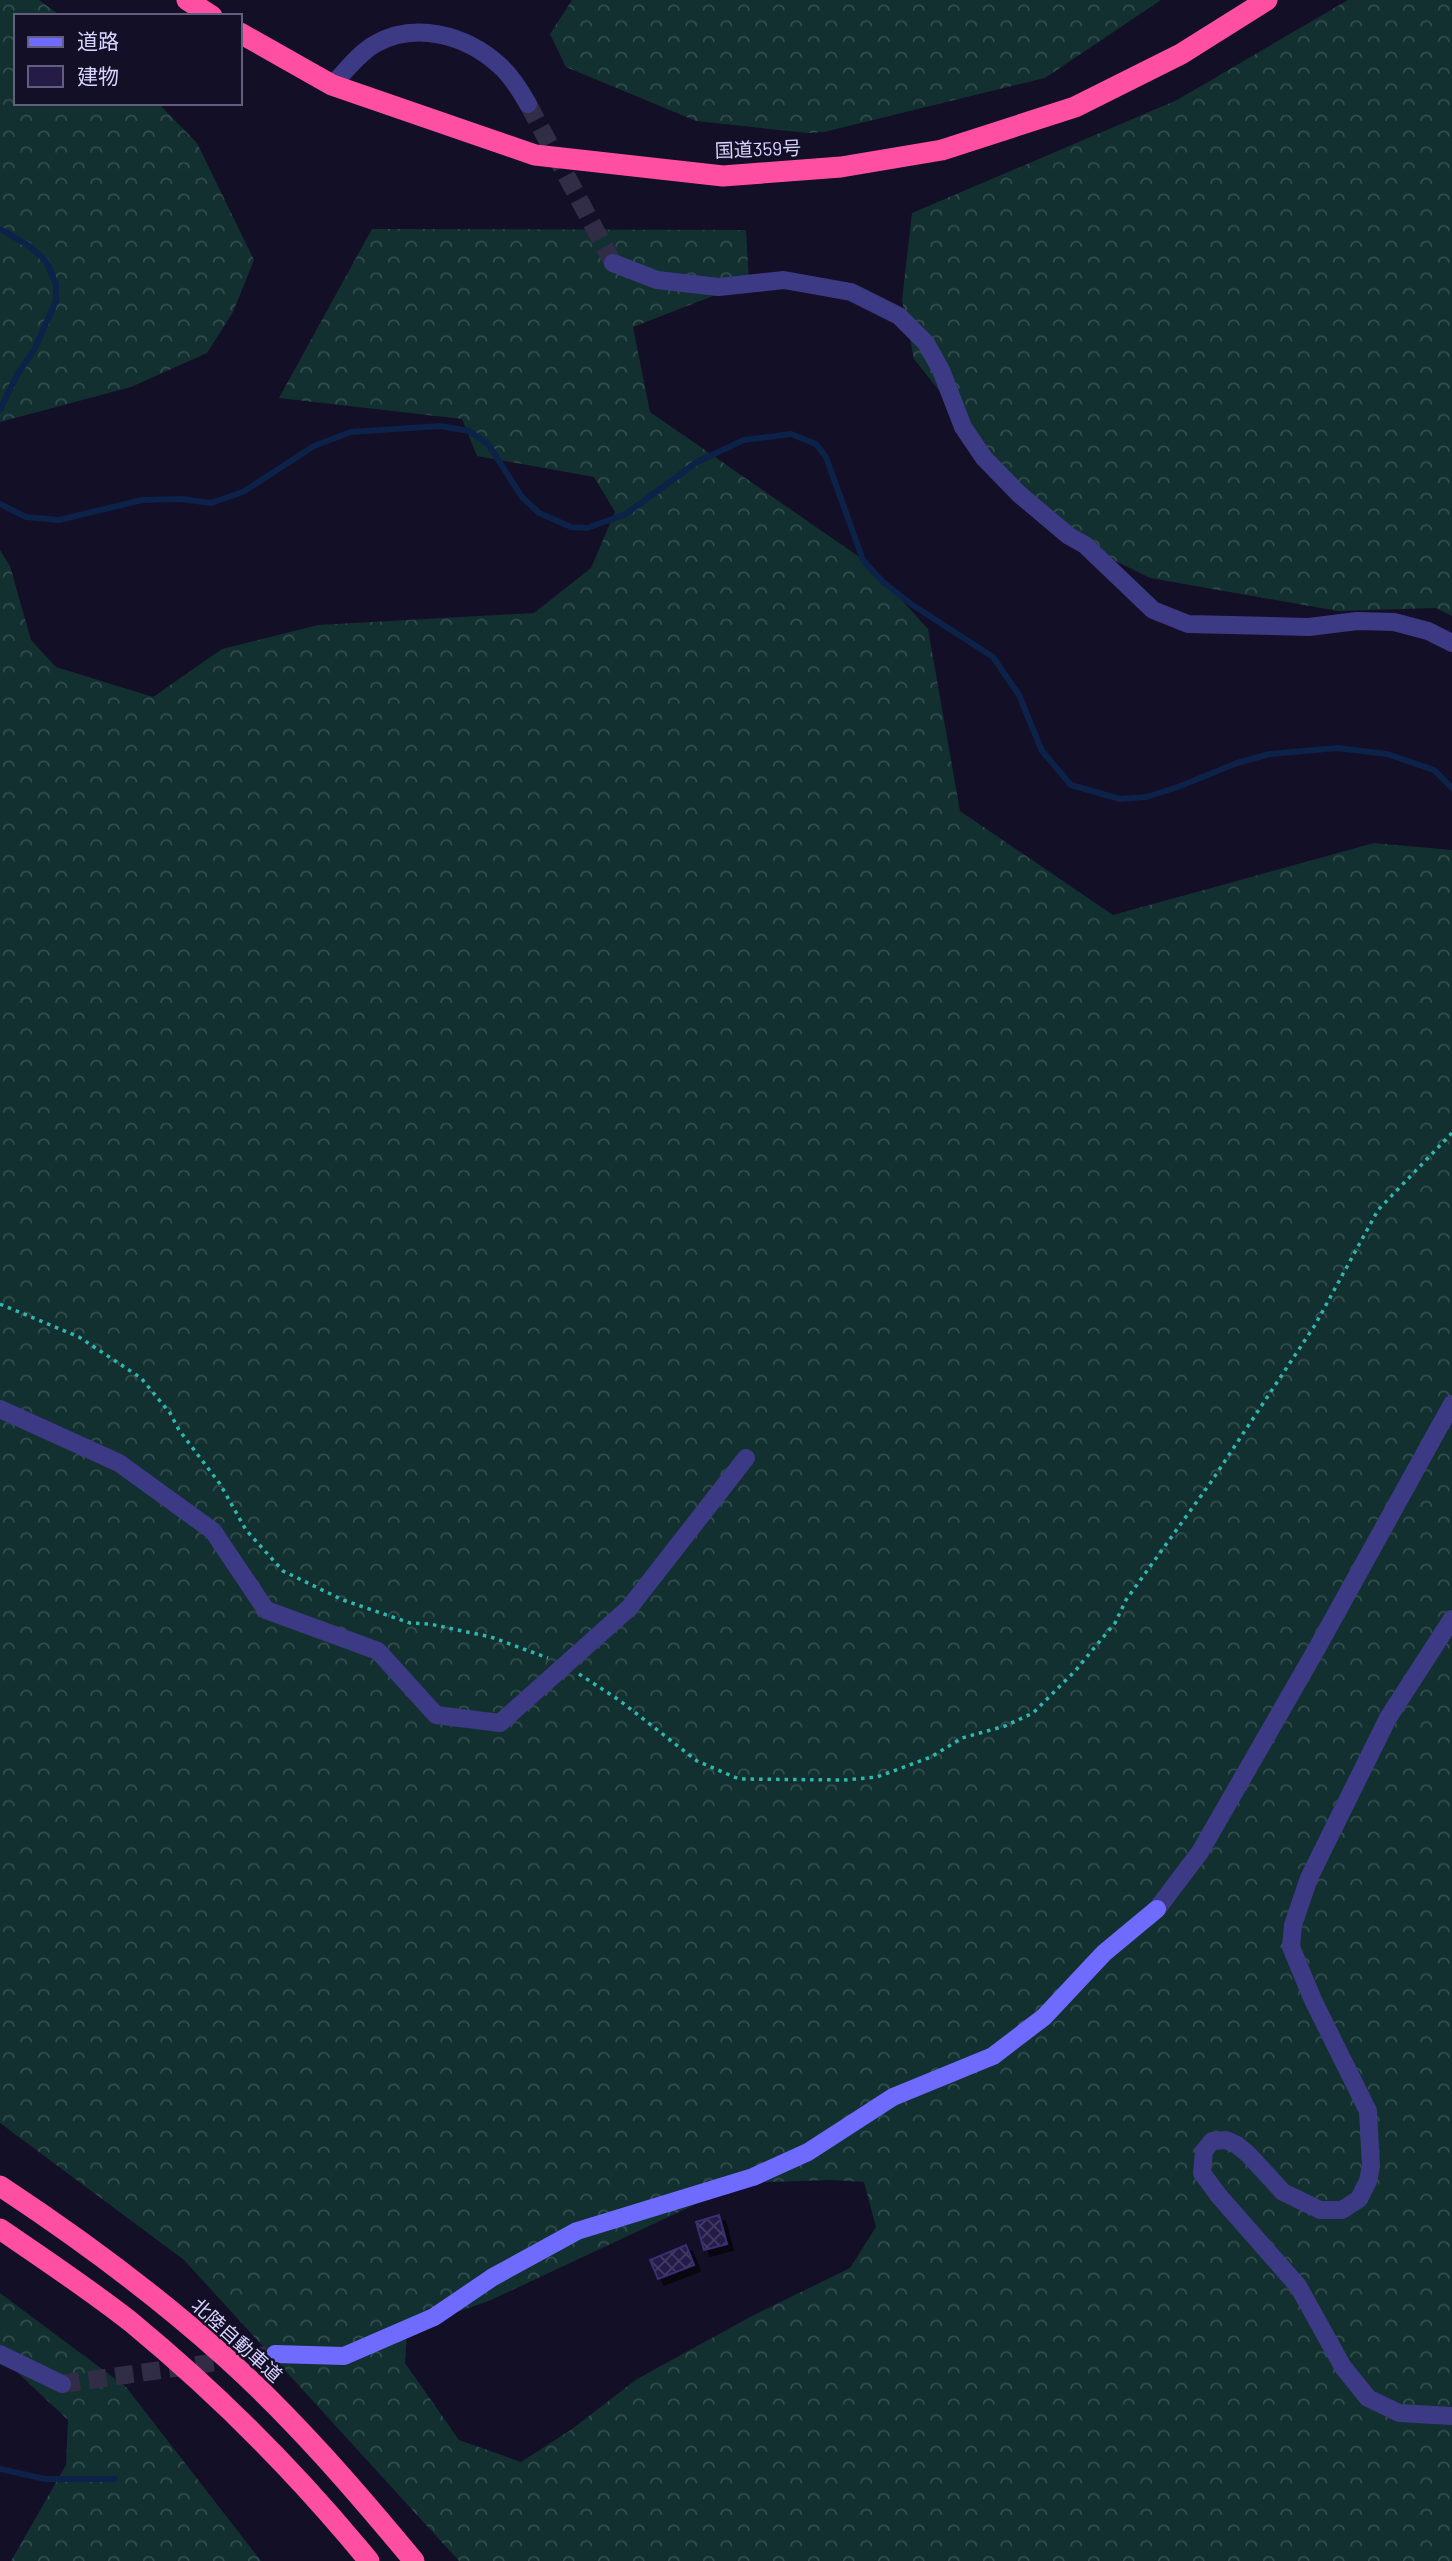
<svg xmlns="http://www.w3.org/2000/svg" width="1452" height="2561" font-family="Barlow,'Noto Sans JP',sans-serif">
<defs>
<pattern id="forest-crowns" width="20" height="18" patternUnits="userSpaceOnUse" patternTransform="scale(1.75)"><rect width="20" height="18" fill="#12302f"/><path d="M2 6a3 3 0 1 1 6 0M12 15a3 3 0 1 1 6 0" fill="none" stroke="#344d4e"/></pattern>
<pattern id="building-cross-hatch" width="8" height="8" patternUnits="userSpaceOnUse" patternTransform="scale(1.75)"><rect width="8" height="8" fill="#241b47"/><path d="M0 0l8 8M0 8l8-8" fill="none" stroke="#433b63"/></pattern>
<filter id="shadow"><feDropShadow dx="6" dy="6" stdDeviation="0" flood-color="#0009"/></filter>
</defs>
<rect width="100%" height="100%" fill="#130f26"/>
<path fill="url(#forest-crowns)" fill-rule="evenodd" d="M0 0H39L61 16H16V103H158L197 143 254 260 233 312 207 353 131 387 0 422Z
M572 0H1161L1045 78 824 132 807 133 696 121 566 67 550 34Z
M1348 0H1452V616L1436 608 1338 611 1150 578 1091 549 1010 480 914 359 902 300 912 213 1177 100Z
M372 229 746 230 749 282 633 327 650 412 868 563 928 629 960 811 1113 915 1374 843 1452 850V2561H459L184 2260 0 2123V550L10 566 31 640 56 667 153 697 222 649 318 625 534 613 591 568 615 512 594 477 477 456 462 419 279 398ZM831 2180 864 2182 876 2227 850 2268 752 2316 637 2379 572 2429 521 2462 459 2440 405 2363 407 2330 491 2300 741 2183Z
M0 2293 126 2387 261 2561H11L66 2465 68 2420 0 2356Z"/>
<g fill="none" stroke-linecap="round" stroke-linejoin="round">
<path stroke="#0c2248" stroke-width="6" d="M0 229 28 245 46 261 56 284V301L34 350 17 375 0 410
M0 504 26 517 59 520 142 500 181 499 211 503 243 492 314 446 351 432 440 426 469 431 488 444 522 497 539 513 571 527 587 528 626 514 697 462 744 440 791 434 816 444 826 457 863 560 882 581 911 604 993 657 1019 695 1042 751 1071 785 1120 799 1146 797 1178 787 1237 763 1270 754 1337 748 1387 754 1434 770 1452 788
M0 2469 45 2479H114"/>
</g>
<path fill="url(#building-cross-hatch)" stroke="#3b2d73" stroke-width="2" filter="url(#shadow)" d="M719 2215 727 2244 704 2250 696 2222Z
M686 2245 694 2265 658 2279 650 2260Z"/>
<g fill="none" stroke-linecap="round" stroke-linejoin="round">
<path stroke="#312d47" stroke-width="18" stroke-dasharray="18 9" stroke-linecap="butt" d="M528 104 613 263
M62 2384 275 2354"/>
<path stroke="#2fb8b0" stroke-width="3.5" stroke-dasharray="3.5 5" stroke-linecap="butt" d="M0 1304 79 1337 141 1378 170 1413 179 1430 220 1484 246 1530 283 1571 343 1600 410 1623 430 1624 491 1637 548 1658
M579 1674 619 1700 697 1761 739 1779 844 1780 877 1777 931 1757 962 1738 1005 1726 1033 1713 1075 1671 1115 1623 1126 1600 1211 1482 1315 1325 1378 1210 1452 1133"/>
<path stroke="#3d3a85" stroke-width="18" d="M332 85C345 72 359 53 375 44 415 21 466 35 499 65 511 75 520 90 528 104
M613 263 657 280 719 287 784 280 851 292 899 316 926 343 941 370 963 427 984 458 1019 494 1069 536 1085 545 1153 610 1188 624 1309 627 1357 621 1394 622 1428 631 1452 643
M0 1409 119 1463 213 1531 266 1610 378 1651 436 1715 500 1723 629 1608 746 1458
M1452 1619 1388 1718 1309 1878 1293 1925 1291 1947 1313 2000 1368 2111 1371 2166 1368 2181 1359 2199 1342 2210H1320L1283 2192 1248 2154 1237 2145 1226 2140 1212 2141 1204 2151 1202 2173 1219 2196 1298 2286 1343 2367 1368 2398 1399 2413 1452 2416
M1157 1909 1200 1852 1316 1650 1452 1404
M0 2354 62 2384"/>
<path stroke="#6f6bff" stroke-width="18" d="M275 2354 344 2356 434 2317 493 2277 577 2231 753 2177 808 2152 893 2097 993 2056 1044 2017 1104 1953 1157 1909"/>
<path stroke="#ff4fa3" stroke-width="21" d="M187 0 212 16
M240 33 332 85 535 155 723 176 841 167 942 150 1075 107 1181 54 1267 0
M0 2186C79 2238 155 2294 225 2357 294 2419 355 2490 414 2561
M0 2229C44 2259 89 2289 131 2322 217 2393 298 2474 369 2561"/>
</g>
<g text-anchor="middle" stroke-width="5" stroke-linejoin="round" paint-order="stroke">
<g font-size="19" fill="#d9d4ff" stroke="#130f26">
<text transform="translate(758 149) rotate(-2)" y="7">国道359号</text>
<text transform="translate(237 2340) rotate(42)" y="7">北陸自動車道</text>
</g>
</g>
<rect x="14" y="14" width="228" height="91" fill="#130f26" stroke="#625e7d" stroke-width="2"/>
<rect x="28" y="37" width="35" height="10" fill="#6f6bff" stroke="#625e7d" stroke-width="2"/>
<text x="77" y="49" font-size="21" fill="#d9d4ff">道路</text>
<rect x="28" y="66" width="35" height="21" fill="#241b47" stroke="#625e7d" stroke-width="2"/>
<text x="77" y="84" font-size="21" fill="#d9d4ff">建物</text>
</svg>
